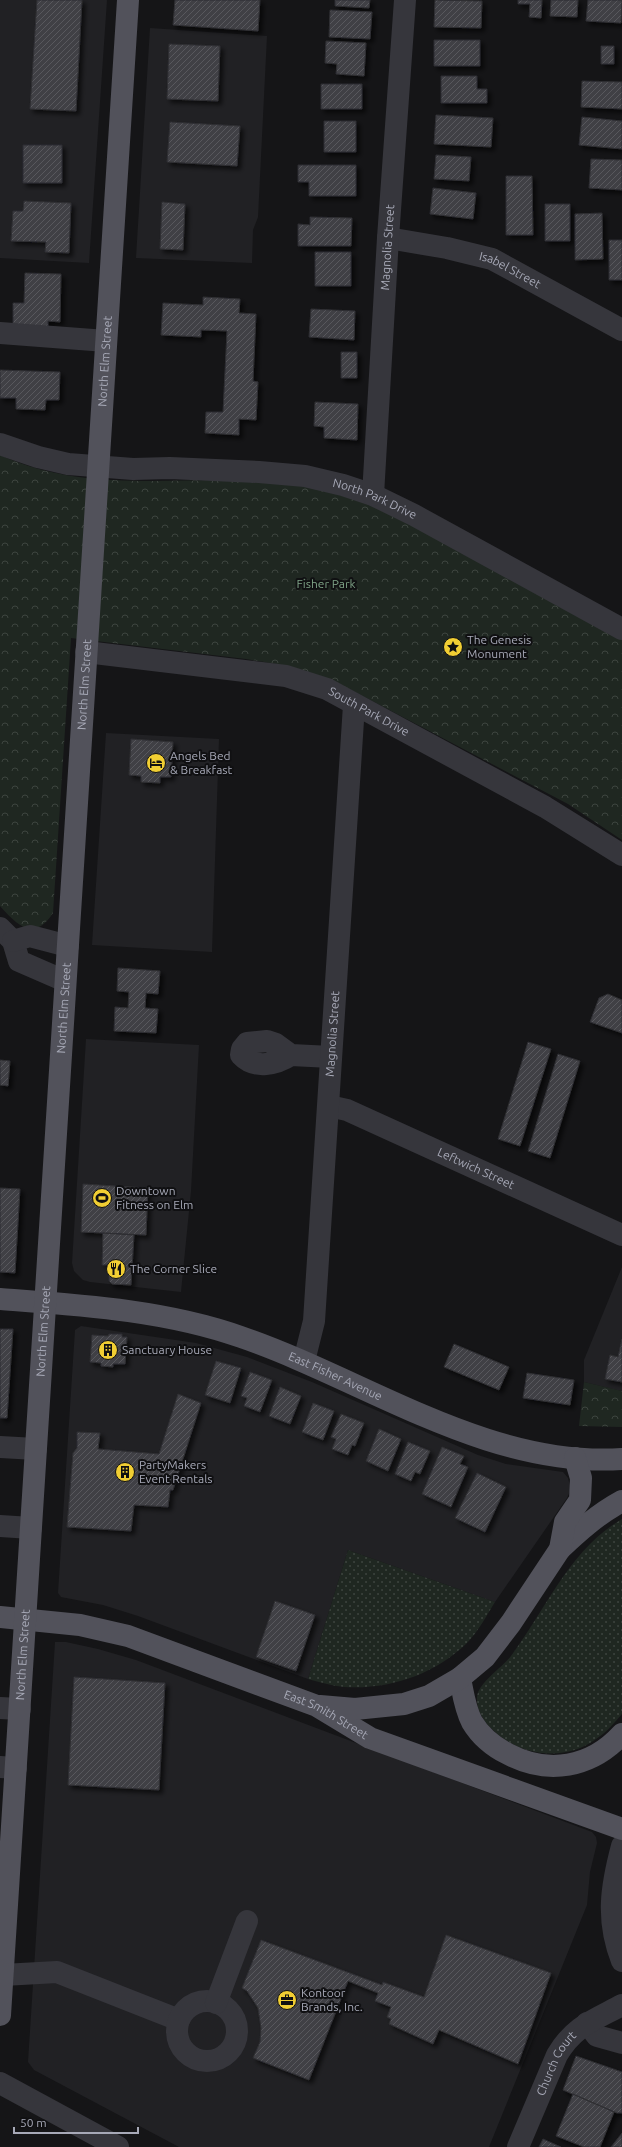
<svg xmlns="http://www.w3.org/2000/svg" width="622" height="2147" font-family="Ubuntu,sans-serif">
<defs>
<pattern id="grass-dots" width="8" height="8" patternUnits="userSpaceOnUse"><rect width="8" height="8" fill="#1f2721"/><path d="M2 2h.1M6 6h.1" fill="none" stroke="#3d443f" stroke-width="1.8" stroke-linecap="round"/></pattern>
<pattern id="forest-crowns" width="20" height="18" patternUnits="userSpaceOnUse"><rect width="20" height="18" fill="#1f2721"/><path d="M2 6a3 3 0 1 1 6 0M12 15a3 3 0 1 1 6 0" fill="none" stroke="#3d443f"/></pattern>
<pattern id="building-hatch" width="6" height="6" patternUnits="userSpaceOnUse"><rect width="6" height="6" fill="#3f3f44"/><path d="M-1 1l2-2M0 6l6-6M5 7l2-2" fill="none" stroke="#58585d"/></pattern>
<filter id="shadow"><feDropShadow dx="3.5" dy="3.5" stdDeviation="2" flood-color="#0009"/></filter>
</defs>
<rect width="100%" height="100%" fill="#151517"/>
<path fill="#212124" d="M0 0H107L89 263 0 258Z
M150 28 267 36 258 217 253 230 252 263 136 258Z
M106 733 219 739 212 952 92 945Z
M86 1039 199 1045 191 1191 181 1292 90 1282 83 1280 74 1271 72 1263Z
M622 1267V1391L617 1390 584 1382V1360Z
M81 1326 196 1343 247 1357 312 1382 478 1455 506 1464 563 1472 568 1478 571 1489 567 1498 495 1602 348 1550 308 1679 138 1616 103 1605 61 1597 58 1593 75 1330Z
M55 1642H66L98 1649 136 1660 592 1832 596 1837 597 1843 590 1872 587 1905 489 2147H179L34 2070 28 2062Z"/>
<path fill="url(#grass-dots)" d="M622 1519V1714C614 1723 607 1732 596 1739 565 1762 521 1756 494 1731 484 1722 476 1710 477 1697 478 1683 503 1667 511 1656 546 1609 570 1549 622 1519Z
M348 1550 495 1602C487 1615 478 1632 467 1643 435 1674 390 1690 344 1687 332 1686 320 1682 308 1679Z"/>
<path fill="url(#forest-crowns)" d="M0 455C98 500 204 469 306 486 366 496 417 527 470 556 521 584 571 611 622 639V840L568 804 340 684 288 666 246 659 71 638 53 913C34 942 18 926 0 906Z
M584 1382 622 1391V1427L579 1426Z"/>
<path fill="url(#building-hatch)" stroke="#2f2f33" filter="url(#shadow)" d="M37 0H82L76 111 30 109Z
M175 0H260L258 31 173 25Z
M335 0H370L369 8 335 6Z
M435 0 482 1 481 28 434 27Z
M518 0H542L541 18 529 17 530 4H518Z
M551 0H578L577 17 550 16Z
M588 0H622L621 23 586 21Z
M330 10 372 12 370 39 329 37Z
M434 40H480V66H434Z
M326 41 366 43 364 76 336 74 337 64 325 63Z
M169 44 220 46 218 101 167 99Z
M601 46H614V64H601Z
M441 76H477V89H487V103H441Z
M582 81 622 82V109L581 107Z
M321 84H362V109H321Z
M436 115 493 118 491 147 434 144Z
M582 117 622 121V149L579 145Z
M324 121H356V152H324Z
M170 122 240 126 237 166 167 162Z
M23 145H62V183H23Z
M436 155 471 157 469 181 434 179Z
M591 159 622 160V190L589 188Z
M298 165H356V196H309V182H298Z
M506 176H532L533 235H506Z
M433 188 476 193 473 219 430 214Z
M24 201 71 203 69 253 45 252 46 242 11 241 13 211H23Z
M162 202 185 204 183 250 160 249Z
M545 204H570V241H545Z
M602 213 603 259 575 260V214Z
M310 217 352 218 351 246H298V224L310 225Z
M609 240H622V280H609Z
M315 252H351V286H315Z
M25 273 61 274 60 322 48 321V332L13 331V303H24Z
M203 297 240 299 239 313 256 314 253 381 258 382 256 420 239 419V435L205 433 206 412H223L227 331 201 330V337L161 335 163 303 203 305Z
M311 309 355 311 354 340 309 337Z
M341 352H357V378H341Z
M0 370 60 372 59 400H46L45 410 16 409V398H0Z
M315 402 358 404 357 440 324 438V427L314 426Z
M131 739 173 742 171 777H160V783L141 782V776L129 775Z
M118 968 160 971 158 994 146 993 145 1008 158 1009 156 1033 114 1031 115 1007 128 1008 129 992 117 991Z
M608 994 622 1000V1033L590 1022 599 998Z
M528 1042 551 1049 520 1146 498 1139Z
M558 1054 580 1061 550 1158 528 1151Z
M0 1060 10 1061 8 1086 0 1085Z
M83 1184 148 1188 146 1235 81 1232Z
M0 1188 20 1189 15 1273 0 1272Z
M103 1233 134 1235 131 1285 112 1284 109 1281V1265H102Z
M0 1329H13L7 1418H0Z
M109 1334H122V1337H127L125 1364H113V1367L101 1366V1363L90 1362 92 1335 108 1336Z
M622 1339V1382L605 1379 610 1355 618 1357Z
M454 1344 509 1367 499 1390 444 1367Z
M216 1361 241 1368 230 1403 205 1395Z
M250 1372 272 1380 260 1412 244 1406 247 1398 241 1396Z
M527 1373 574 1380 570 1405 523 1398Z
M280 1387 301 1396 290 1424 269 1416Z
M178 1394 201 1403 173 1490H170L168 1507 134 1505 131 1531 67 1527 73 1453 77 1448V1432L100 1433 98 1449 159 1454Z
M313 1403 334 1411 323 1440 302 1432Z
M341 1414 364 1423 355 1446 352 1445 348 1455 332 1449 336 1439 331 1437Z
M379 1429 401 1439 388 1471 366 1461Z
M408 1442 430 1451 420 1474 415 1472 411 1481 395 1474Z
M442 1447 464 1456 460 1464 468 1467 451 1507 422 1494Z
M477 1473 506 1487 485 1532 455 1518Z
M275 1601 315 1615 296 1671 256 1657Z
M74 1677 165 1683 159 1790 68 1785Z
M446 1935 551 1973 518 2064 439 2030 433 2044 389 2024 391 2019 387 2017 391 2007 375 2001 378 1993 348 1981 309 2080 253 2058 260 2042 261 2028 258 2008 247 1991 242 1988 261 1940 382 1985 383 1982 424 1997Z
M576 2056 622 2072V2113H617L563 2090Z
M573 2094 614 2112 600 2147H584L556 2136Z
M622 2133V2147H611Z
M543 2139 561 2147H539Z"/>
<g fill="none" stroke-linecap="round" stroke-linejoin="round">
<g stroke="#36363c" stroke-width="22">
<path id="s1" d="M388 238 447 248 492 259 622 330"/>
<path d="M0 333 106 341"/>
<path id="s2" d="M0 444 38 457 68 464 133 469 170 468 259 472 305 476 343 485 373 495 414 515 622 629"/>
<path id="s3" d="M373 495 388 238 405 0"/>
<path id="s4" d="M86 652 286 676 327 689 545 807 622 855"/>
<path d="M0 928 13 941 19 961 65 981"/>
<path d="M13 941 30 936 68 946"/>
<path d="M291 1055C277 1064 255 1070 241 1055L242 1049 247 1043 267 1041 276 1044 291 1055 331 1057"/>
<path id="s5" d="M329 1106 347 1110 622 1235"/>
<path id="s6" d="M304 1361 314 1321 354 705"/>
<path d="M0 1447 36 1449"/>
<path d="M0 1526 31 1528"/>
<path d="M0 1708 20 1709"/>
<path d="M0 1767 16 1768"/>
<path d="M622 1846C611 1887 606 1920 622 1961"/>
<path d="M3 1975 57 1972 179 2020"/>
<circle cx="207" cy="2031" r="30"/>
<path d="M216 2003 247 1921"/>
<path d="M587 2023 597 2036 622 2043"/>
<path d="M0 2083 118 2147"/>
<path id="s7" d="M518 2147 557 2055C574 2026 594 2020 622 2005"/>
</g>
<g stroke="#52525b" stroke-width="22">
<path id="s8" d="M0 1299C80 1305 165 1310 241 1337 364 1379 487 1468 622 1459"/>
<path d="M560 1549C579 1531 598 1514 622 1501"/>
<path id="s9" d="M0 1617 80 1625 128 1636 317 1706 370 1738 622 1829"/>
<path d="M460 1678C463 1693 465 1709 472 1722 481 1737 494 1747 508 1754 548 1775 591 1768 622 1734"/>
<path d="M320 1706 355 1709 404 1704 429 1696 460 1678 485 1657 511 1623 560 1549 565 1522 580 1500 581 1478 575 1458"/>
<path id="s10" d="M0 2015 128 0"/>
</g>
</g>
<defs>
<g id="sight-disc" transform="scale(1)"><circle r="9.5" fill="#f1ce33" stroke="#101012"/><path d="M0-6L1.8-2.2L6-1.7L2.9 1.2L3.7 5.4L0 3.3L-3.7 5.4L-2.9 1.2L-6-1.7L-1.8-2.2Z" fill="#111"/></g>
<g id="hotel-disc" transform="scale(1)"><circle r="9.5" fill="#f1ce33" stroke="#101012"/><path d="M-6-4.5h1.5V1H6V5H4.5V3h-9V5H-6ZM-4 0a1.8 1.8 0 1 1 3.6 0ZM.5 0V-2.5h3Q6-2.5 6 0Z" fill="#111"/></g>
<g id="stadium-disc" transform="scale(1)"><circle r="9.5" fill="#f1ce33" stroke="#101012"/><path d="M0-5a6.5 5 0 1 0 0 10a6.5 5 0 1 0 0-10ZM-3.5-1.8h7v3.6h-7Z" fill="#111"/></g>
<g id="restaurant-disc" transform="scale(1)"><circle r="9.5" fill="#f1ce33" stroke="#101012"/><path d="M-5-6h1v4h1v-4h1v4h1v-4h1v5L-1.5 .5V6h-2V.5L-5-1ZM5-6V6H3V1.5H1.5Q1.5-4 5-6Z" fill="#111"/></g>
<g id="building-disc" transform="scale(1)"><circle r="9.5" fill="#f1ce33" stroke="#101012"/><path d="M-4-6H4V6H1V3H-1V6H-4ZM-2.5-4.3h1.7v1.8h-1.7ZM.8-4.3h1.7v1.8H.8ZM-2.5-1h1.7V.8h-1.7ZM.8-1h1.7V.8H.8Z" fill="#111"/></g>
<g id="office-disc" transform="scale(1)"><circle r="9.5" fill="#f1ce33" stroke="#101012"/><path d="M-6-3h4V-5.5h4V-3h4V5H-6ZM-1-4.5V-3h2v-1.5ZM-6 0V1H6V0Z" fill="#111"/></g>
</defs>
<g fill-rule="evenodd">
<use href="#sight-disc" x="453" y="647"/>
<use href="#hotel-disc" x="156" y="763"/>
<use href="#stadium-disc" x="102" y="1198"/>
<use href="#restaurant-disc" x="116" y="1269"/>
<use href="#building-disc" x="108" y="1350"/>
<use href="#building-disc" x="125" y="1472"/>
<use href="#office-disc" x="287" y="2000"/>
</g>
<g text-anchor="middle" stroke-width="4" stroke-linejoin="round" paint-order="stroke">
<g font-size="12" fill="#a7a9b7" stroke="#101012">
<text dy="4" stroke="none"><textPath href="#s3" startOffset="248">Magnolia Street</textPath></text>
<text dy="4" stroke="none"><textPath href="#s1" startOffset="127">Isabel Street</textPath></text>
<text dy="4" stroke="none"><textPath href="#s10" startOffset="1657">North Elm Street</textPath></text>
<text dy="4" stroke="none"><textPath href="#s2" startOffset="382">North Park Drive</textPath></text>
<text dy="4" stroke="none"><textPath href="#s10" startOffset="1333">North Elm Street</textPath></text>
<text dy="4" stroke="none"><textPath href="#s4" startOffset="292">South Park Drive</textPath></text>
<text dy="4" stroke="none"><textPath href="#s10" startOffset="1009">North Elm Street</textPath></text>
<text dy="4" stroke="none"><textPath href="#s6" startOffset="329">Magnolia Street</textPath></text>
<text dy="4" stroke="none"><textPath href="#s5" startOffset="160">Leftwich Street</textPath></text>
<text dy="4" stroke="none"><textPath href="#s10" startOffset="685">North Elm Street</textPath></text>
<text dy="4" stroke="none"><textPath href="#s8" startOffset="347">East Fisher Avenue</textPath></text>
<text dy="4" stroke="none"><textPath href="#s10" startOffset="361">North Elm Street</textPath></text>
<text dy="4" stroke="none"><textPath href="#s9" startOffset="343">East Smith Street</textPath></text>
<text dy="4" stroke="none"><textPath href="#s7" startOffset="92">Church Court</textPath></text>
</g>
<g font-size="12" fill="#7ea286" stroke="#101012">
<text x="326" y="588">Fisher Park</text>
</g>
<g font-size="12" fill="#a7a9b7" stroke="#101012" text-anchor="start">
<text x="467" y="644">The Genesis<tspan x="467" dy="14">Monument</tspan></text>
<text x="170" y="760">Angels Bed<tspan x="170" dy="14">&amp; Breakfast</tspan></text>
<text x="116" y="1195">Downtown<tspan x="116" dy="14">Fitness on Elm</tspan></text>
<text x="130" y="1273">The Corner Slice</text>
<text x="122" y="1354">Sanctuary House</text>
<text x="139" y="1469">PartyMakers<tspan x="139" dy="14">Event Rentals</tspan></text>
<text x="301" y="1997">Kontoor<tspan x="301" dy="14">Brands, Inc.</tspan></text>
</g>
</g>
<path d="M14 2127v6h124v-6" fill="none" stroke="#a7a9b7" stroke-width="2"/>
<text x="20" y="2127" font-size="12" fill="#a7a9b7" stroke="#101012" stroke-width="3" paint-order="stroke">50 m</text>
</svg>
